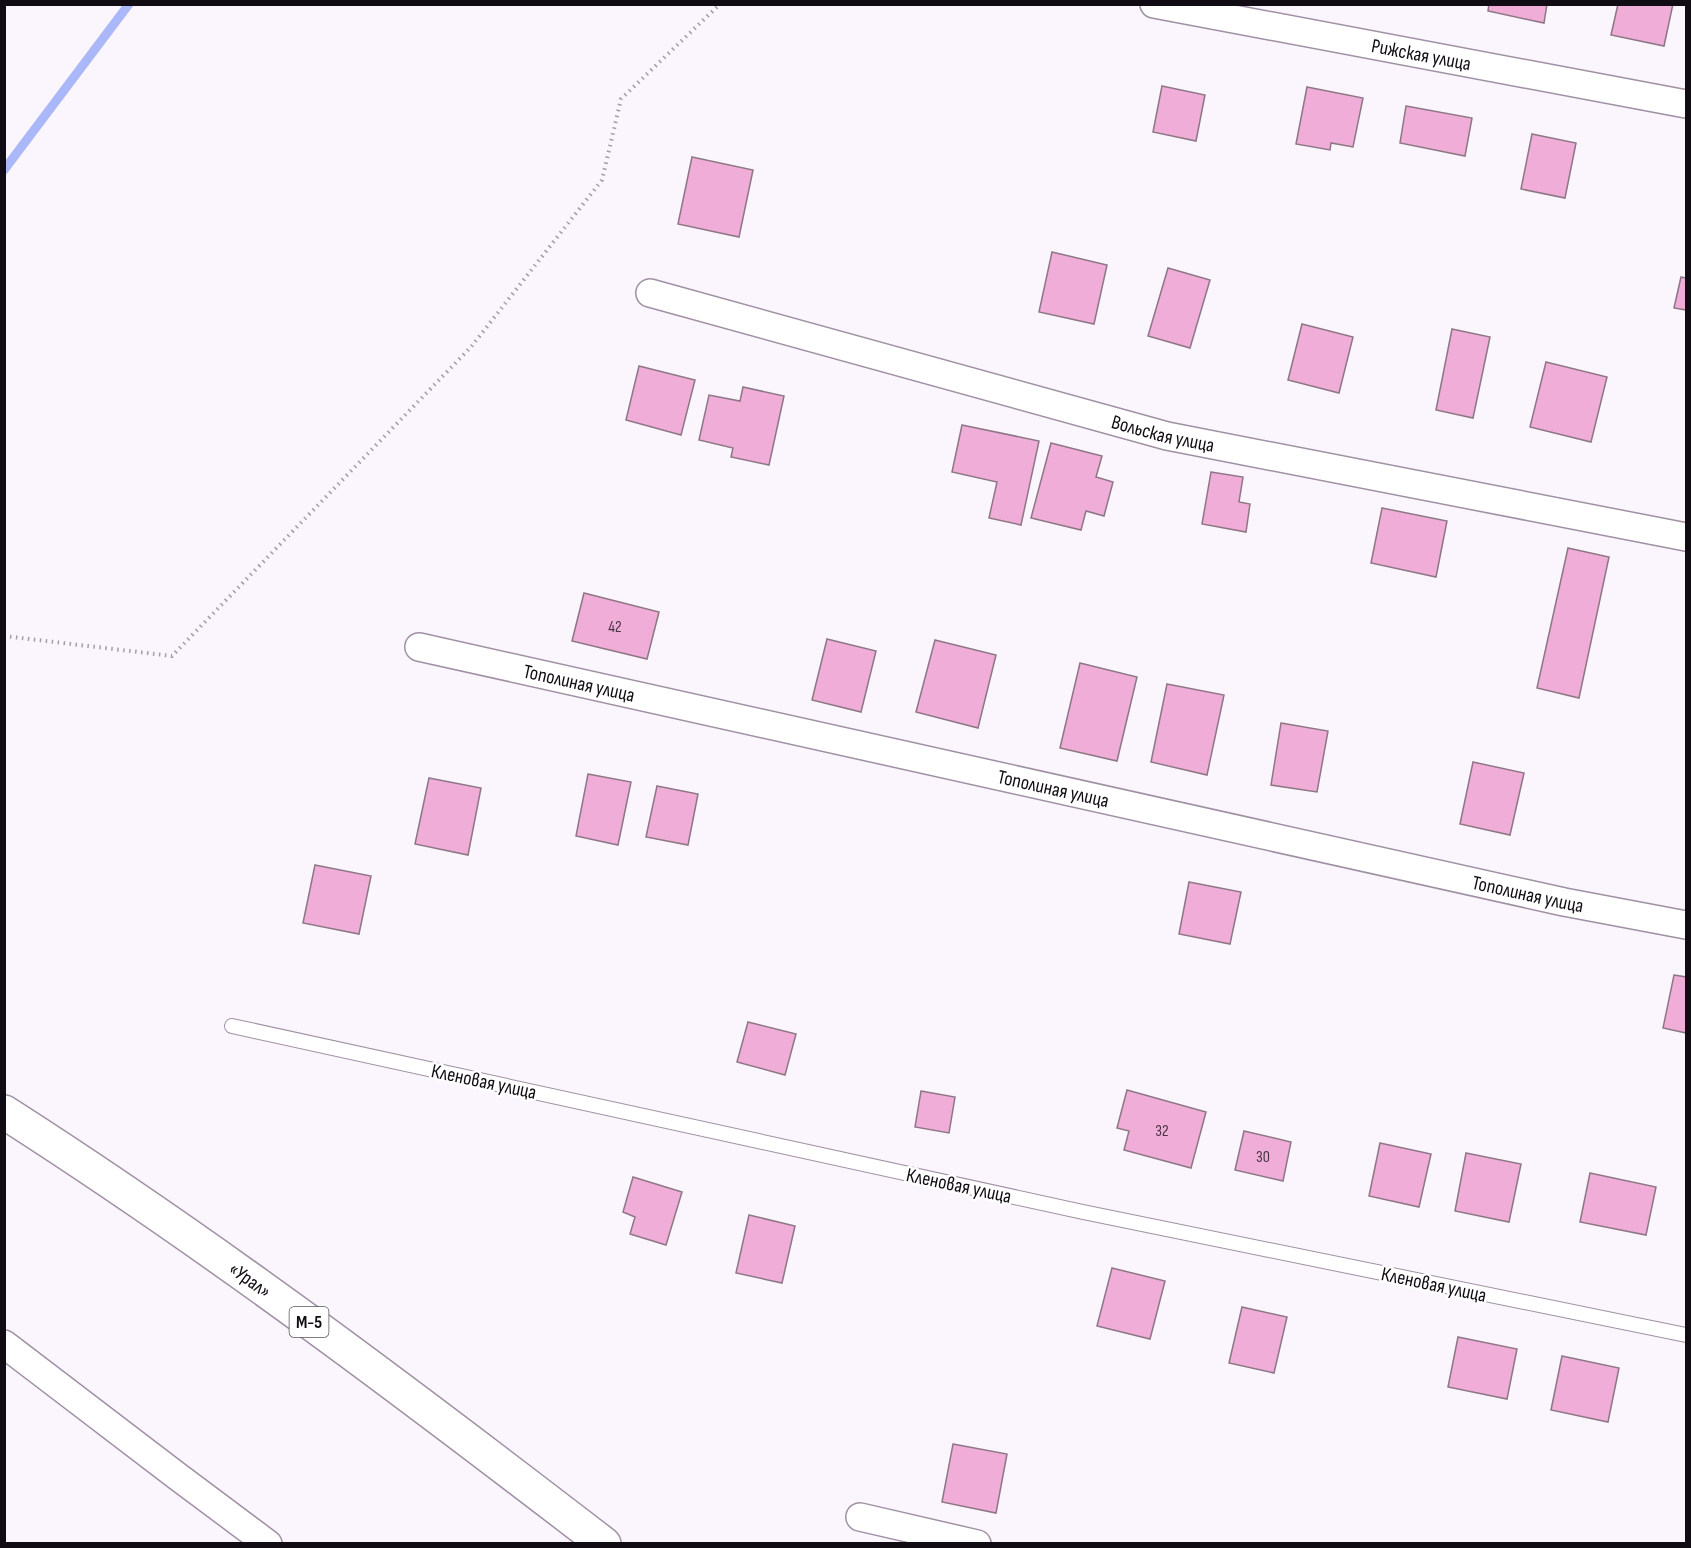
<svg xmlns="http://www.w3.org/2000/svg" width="1691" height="1548" font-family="'Sofia Sans Condensed',sans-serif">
<rect width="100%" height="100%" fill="#fbf5fd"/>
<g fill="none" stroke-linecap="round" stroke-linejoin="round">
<path stroke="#aab8fa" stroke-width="9" d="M4 170 129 4"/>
</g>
<path fill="#f0add8" stroke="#8d7785" stroke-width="1.5" d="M1489 4H1547L1544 23 1488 11Z
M1618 4H1673L1664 46 1611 35Z
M1162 86 1205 95 1196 141 1153 132Z
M1307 87 1363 98 1353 147 1331 143 1330 150 1296 144Z
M1406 106 1472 118 1465 156 1400 143Z
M1532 134 1576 143 1565 198 1521 189Z
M692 157 753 170 739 237 678 224Z
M1052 252 1107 265 1094 324 1039 312Z
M1168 268 1210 280 1190 348 1148 336Z
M1681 277 1686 278V310L1674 308Z
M1302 324 1353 337 1339 393 1288 380Z
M1452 329 1490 337 1473 418 1436 410Z
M1546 362 1607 377 1591 442 1530 427Z
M639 366 695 380 681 435 626 420Z
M743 387 784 396 769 465 731 457 733 448 699 440 709 395 740 401Z
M962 425 1039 441 1021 525 989 518 997 482 952 472Z
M1051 443 1102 456 1096 477 1113 482 1104 516 1086 511 1081 530 1031 518Z
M1211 472 1243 477 1239 502 1250 504 1246 532 1202 524Z
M1382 508 1447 521 1436 577 1371 563Z
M1568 548 1609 557 1579 698 1537 688Z
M584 593 659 612 647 659 572 641Z
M827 639 876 651 861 712 812 700Z
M935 640 996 655 978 728 916 712Z
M1080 663 1137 677 1117 761 1060 748Z
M1167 684 1224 695 1207 775 1151 762Z
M1281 723 1328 731 1317 792 1271 785Z
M1473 762 1524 773 1510 835 1460 824Z
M588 774 631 782 618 845 576 836Z
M429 778 481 788 468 855 415 844Z
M657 786 698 794 688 845 646 837Z
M315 865 371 876 359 934 303 923Z
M1189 882 1241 892 1230 944 1179 934Z
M1674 975 1686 977V1033L1663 1028Z
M748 1022 796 1034 785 1075 737 1062Z
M1127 1090 1206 1112 1191 1168 1124 1150 1129 1131 1117 1128Z
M921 1091 955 1097 949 1133 915 1127Z
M1244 1131 1291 1142 1283 1181 1235 1170Z
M1380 1143 1431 1154 1419 1207 1369 1196Z
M1466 1153 1521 1164 1509 1222 1455 1211Z
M1590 1173 1656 1187 1646 1235 1580 1222Z
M633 1177 682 1192 666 1245 630 1234 635 1217 623 1212Z
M749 1215 795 1226 782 1283 736 1273Z
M1112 1268 1165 1281 1150 1339 1097 1326Z
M1242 1307 1287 1317 1274 1373 1229 1363Z
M1458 1337 1517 1349 1507 1399 1448 1387Z
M1562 1356 1619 1368 1608 1422 1551 1410Z
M953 1444 1007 1454 996 1513 942 1502Z"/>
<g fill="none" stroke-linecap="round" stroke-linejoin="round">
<g stroke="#a090a4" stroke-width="16">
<path id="lane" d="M232 1026 1083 1212 1686 1335"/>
</g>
<g stroke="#a090a4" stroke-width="30">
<g id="street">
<path id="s1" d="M1154 4 1686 104"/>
<path id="s2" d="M650 293 1167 436 1686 537"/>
<path id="s3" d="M419 647 1564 902 1686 925"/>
<path d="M4 1344 177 1476 268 1544"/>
<path d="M860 1517 977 1544"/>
</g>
</g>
<g stroke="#a090a4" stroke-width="36">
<g id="highway">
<path id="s4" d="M4 1112C212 1245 409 1394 604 1544"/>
</g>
</g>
<path stroke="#a39da5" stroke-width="4" stroke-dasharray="1.5 4.5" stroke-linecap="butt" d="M4 636 172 656 471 347 602 180 621 99 720 4"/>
<use href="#lane" stroke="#fff" stroke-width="14"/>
<use href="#street" stroke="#fff" stroke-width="27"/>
<use href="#highway" stroke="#fff" stroke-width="33"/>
</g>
<g text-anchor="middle" stroke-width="5" stroke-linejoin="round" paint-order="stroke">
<g font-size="16" fill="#493444">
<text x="615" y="632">42</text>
<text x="1162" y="1136">32</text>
<text x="1263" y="1162">30</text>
</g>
<rect fill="#fff" stroke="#58555a" stroke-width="1.5" x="289.5" y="1307" width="39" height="30" rx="4.5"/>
<g font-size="18" font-weight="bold" fill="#110c13">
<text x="309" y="1328">М-5</text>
</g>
<g font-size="20" fill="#110c13" stroke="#fff">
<text dy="7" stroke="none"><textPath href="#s1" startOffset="272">Рижская улица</textPath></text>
<text dy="7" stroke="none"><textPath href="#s2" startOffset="532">Вольская улица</textPath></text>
<text dy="7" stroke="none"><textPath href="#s3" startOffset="164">Тополиная улица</textPath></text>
<text dy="7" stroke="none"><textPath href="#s3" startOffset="650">Тополиная улица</textPath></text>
<text dy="7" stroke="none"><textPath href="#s3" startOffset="1136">Тополиная улица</textPath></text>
<text transform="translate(484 1081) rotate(12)" y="7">Кленовая улица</text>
<text transform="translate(959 1185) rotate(12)" y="7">Кленовая улица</text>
<text dy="7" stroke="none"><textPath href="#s4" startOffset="298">«Урал»</textPath></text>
<text transform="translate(1434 1284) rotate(12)" y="7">Кленовая улица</text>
</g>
</g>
<rect width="1691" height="1548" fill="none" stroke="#110c13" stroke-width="12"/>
</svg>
